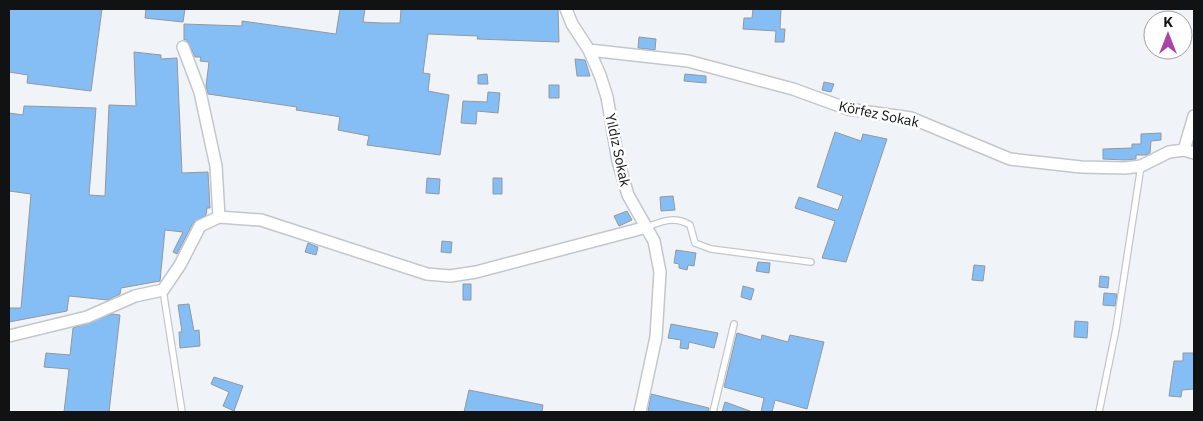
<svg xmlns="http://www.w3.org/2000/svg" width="1203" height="421" font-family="'IBM Plex Sans',sans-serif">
<rect width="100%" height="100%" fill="#f0f4f9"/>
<path fill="#85bef4" stroke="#94989c" d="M9 9H102L91 91 27 83 28 75 9 72Z
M146 9H185L183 22 145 18Z
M340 9H365L363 22 382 23H400L401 9H558L559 42 477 39 478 36 428 34 423 73 430 74 428 91 449 95 440 155 367 145 369 136 338 130 340 117 335 116 296 110 297 107 208 94 206 86 209 62 200 61 201 57H195L187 40H184V24L242 26V21L336 34Z
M753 9H781L780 29H785L784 42H775L776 31 743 29 744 18H752Z
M639 37 656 39 655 50 638 48Z
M134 52 161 55V59L177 58 182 173 208 172 210 208H207L206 215 193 223 177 254 173 252 183 232 165 230 160 281 121 288 120 294 108 300 69 296 67 311 9 322V308H21L31 194 9 191V113L23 115 24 106 96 108 89 195 105 196 109 105 136 106Z
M575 59 585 60 590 76H577Z
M487 74 488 84H478V75Z
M685 74 706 76V83L684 81Z
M824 82 834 84 831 92 822 90Z
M549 85H559V98H549Z
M488 92 500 93 498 113 477 111 476 124 461 123 463 101 487 102Z
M835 132 861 141 863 134 887 139 846 262 822 258 835 221 795 208 799 197 838 210 843 196 817 187Z
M1161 133V140L1151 141 1150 153 1147 155H1136V159L1125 160 1103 159V149L1132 148V144H1141V134Z
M427 178 440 179 439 194 426 193Z
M493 178H502V194H493Z
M673 196 675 210 661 211 660 197Z
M627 211 632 220 619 226 614 216Z
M442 241 452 242 451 253 441 252Z
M308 243 318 247 316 255 305 252Z
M676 250 696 253 694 266 688 265 687 270 679 268V264L674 263Z
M758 262 770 263 769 273 756 271Z
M974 265 985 266 983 281 972 280Z
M1100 276 1109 277 1108 288 1099 287Z
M463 284H471V300H463Z
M743 286 754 289 751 300 741 297Z
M1104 293 1117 294 1115 306 1103 305Z
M189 304 194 331 199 330 200 346 180 348 179 332H182L178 305Z
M112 314 120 315 109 412H64L69 369 44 367 46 353 70 355 73 328Z
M1075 321 1088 322 1087 338 1074 337Z
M671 324 718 333 714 348 689 342 688 349 680 348 681 340 668 338Z
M737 333 761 340 762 335 788 342 790 335 824 342 807 409 775 400 772 412H761L764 398 724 387Z
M1183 353H1194V389L1182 390 1181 397 1169 396 1174 361H1183Z
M214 377 243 386 234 411 223 406 229 392 211 384Z
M469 390 543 405 542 412H464Z
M651 394 709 408 708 412H648Z
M725 402 750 411V412H722Z"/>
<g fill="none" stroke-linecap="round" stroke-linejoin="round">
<g stroke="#c2c7cb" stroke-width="8">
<path id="lane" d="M647 227C662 221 675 216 690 225L695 243 711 249 811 262
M163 290 182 412
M713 412 734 324
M1099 412 1116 329 1141 166"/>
</g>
<g stroke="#c2c7cb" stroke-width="14">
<path id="street" d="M566 9 572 24 589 50 600 75 607 97 618 161 628 195 654 241 660 272 656 337 640 412
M183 47 200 92 216 166 219 217
M589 50 688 61 793 89 848 109 911 118 1010 159 1081 167 1125 168 1141 166 1169 152 1184 150 1194 153
M1184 150 1194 116
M9 336 87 317 135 296 163 290 180 265 200 226 219 217 261 220 427 274 450 276 476 272 647 227"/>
</g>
<use href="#lane" stroke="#fff" stroke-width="5.5"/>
<use href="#street" stroke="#fff" stroke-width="11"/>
</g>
<g text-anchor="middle" stroke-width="5" stroke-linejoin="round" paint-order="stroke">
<g font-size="14" fill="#101213" stroke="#fff">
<text transform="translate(879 114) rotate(12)" y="5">Körfez Sokak</text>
<text transform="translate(618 150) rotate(78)" y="5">Yıldız Sokak</text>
</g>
</g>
<rect width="1203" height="421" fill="none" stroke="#101213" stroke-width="20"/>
<g transform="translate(1168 35)"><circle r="24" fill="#ffffff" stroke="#9fa0a1"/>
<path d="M0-4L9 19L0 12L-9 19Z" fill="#aa43a6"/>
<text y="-8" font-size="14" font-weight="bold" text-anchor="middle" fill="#101213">K</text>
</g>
</svg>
